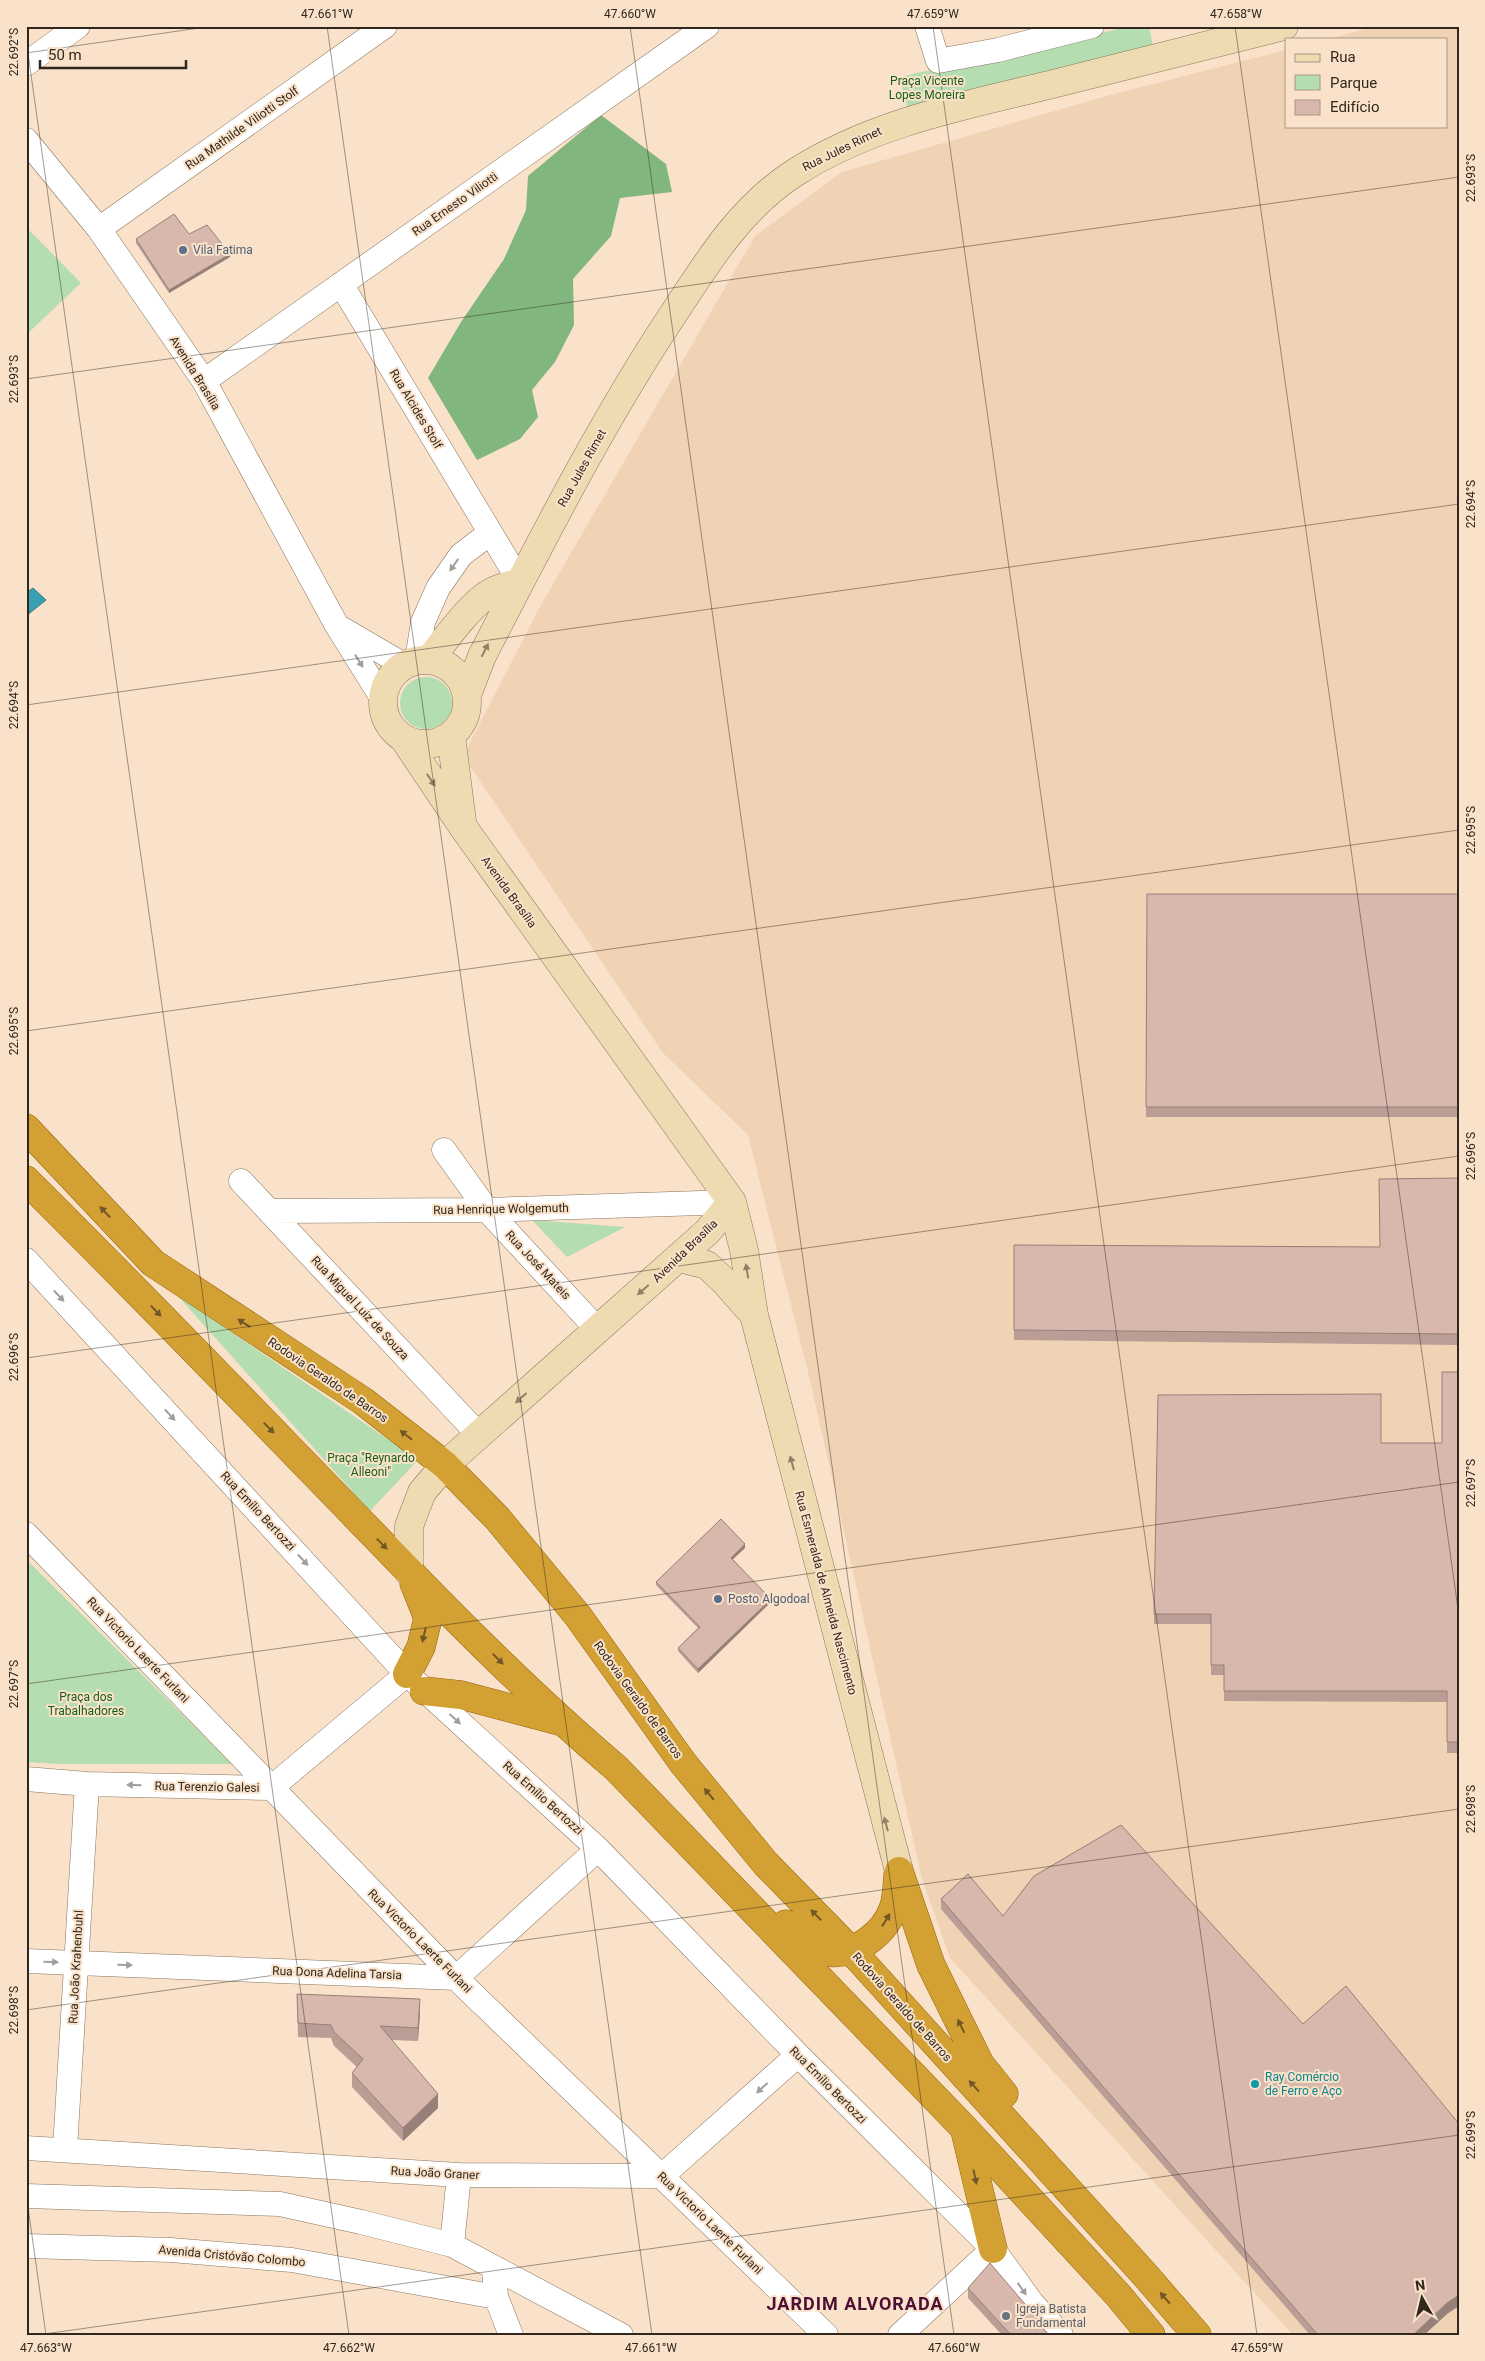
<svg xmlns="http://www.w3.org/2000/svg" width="1485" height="2361" font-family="Roboto,sans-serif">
<rect width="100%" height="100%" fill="#f9e2c9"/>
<path fill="#f0d3b5" d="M1376 26H1459V2335H1293L950 1958 922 1879 810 1380 748 1135 663 1053 463 756 542 603 755 236 842 172 1110 95 1286 50V126H1446V39H1328Z"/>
<path fill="#b4ddb2" d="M1132 26H1149L1154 51 908 110 899 77Z
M26 227 81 283 26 335Z
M400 703a26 26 0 1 1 52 0a26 26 0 1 1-52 0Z
M532 1220 625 1227 567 1257Z
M177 1295 418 1460 370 1511Z
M26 1559 232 1764H58L26 1762Z"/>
<path fill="#81b67e" d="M601 115 666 164 672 192 620 198 611 236 573 279 574 325 555 362 532 390 538 417 520 439 477 460 428 378 461 322 504 259 526 210 528 176Z"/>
<path fill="#37a0b3" stroke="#357c86" d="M33 588 46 600 26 616V593Z"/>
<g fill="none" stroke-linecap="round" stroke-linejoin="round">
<g stroke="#89745e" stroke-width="25">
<path id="minor" d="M927 26 938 61 998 50 1092 26
M26 64 78 26
M26 140 99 229 204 381 336 624 382 698
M99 229 385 26
M341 284 520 582
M204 381 707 26
M339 627 404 665
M417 660 423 622 438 588 461 555 490 533
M444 1150 487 1210 598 1330
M241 1181 479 1435
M269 1211 487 1210 732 1202
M26 1260 407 1674 598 1849 798 2055 993 2249 1032 2303 1061 2335
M26 1534 456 1978 826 2335
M26 1779 87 1784 271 1788 407 1674
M26 1961 456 1978 598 1849
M26 2148 459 2175 662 2176 798 2055
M65 2149 87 1784
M26 2196 280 2204 361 2222 452 2245 621 2335
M452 2245 459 2175
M26 2246 171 2250 292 2260 496 2297 494 2268
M496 2297 511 2335
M900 2335 993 2249"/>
</g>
<g stroke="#89745e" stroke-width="29">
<path id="secondary" d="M383 702a42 42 0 1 1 84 0a42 42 0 1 1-84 0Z
M429 660C446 639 463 614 484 597 494 589 508 586 520 582
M467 695 482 656C543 538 604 417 678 307 711 256 744 205 796 172 873 123 962 106 1049 85 1127 66 1205 46 1284 26
M451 736 462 821
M404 739 463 827 732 1202 744 1250 754 1315 899 1871
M679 1258 707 1265 725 1282 754 1315
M409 1572V1526L422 1492 445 1465 707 1232 732 1202"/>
</g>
<g stroke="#93660a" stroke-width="29">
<path id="trunk" d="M26 1128 153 1263 363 1401 445 1465 497 1518 578 1616 683 1763 766 1864 860 1960 1146 2276 1197 2335
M26 1180C131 1284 234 1391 337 1497 427 1590 517 1684 616 1768L965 2129 1118 2295 1151 2335
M407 1674 421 1647 428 1618 414 1583
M424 1691 461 1695 559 1721
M899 1871 931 1965 980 2064 1004 2094
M786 1924C797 1934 810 1949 826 1952 854 1957 884 1934 893 1909 897 1899 897 1886 898 1875
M965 2131 993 2249"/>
</g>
<use href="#minor" stroke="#fff" stroke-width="24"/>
<use href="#secondary" stroke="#eedbb2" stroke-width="28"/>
<use href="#trunk" stroke="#d3a033" stroke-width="28"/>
</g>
<path fill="#ba9d94" d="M189 234 230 257 169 293 136 243V239Z
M1147 894H1459V1117H1146Z
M1459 1178V1345L1014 1340V1245L1380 1247Z
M1459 1372V1753H1447V1702L1224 1701V1675H1211V1624H1154L1158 1395 1381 1443H1442Z
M745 1548 733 1559 771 1602 698 1673 678 1651V1648L698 1628 656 1585V1582Z
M941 1899 1003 1916 1447 2314 1424 2335H1310L941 1909Z
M297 1994 420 2012 418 2041 392 2040 438 2108 403 2141 352 2087V2073L357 2067 334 2046 331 2038 298 2037Z
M968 2288 1042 2327 1049 2335H1002L968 2298Z"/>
<path fill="#978078" d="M230 254V257L169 293V290Z
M745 1544V1548L731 1561V1558Z
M771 1599V1602L698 1673V1669Z
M420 1999V2012L418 2041V2028Z
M438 2094V2108L403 2141V2128Z
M1459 2295V2306L1447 2314 1424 2335H1413L1447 2303Z"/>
<path fill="#d8b7ac" stroke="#978078" d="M174 214 189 234 207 225 230 254 169 290 136 239Z
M1147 894H1459V1107H1146Z
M1459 1178V1334L1014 1330V1245L1380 1247 1379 1179Z
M1442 1372H1459V1742H1447V1691H1224V1665H1211V1614H1154L1158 1395 1381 1394V1443H1442Z
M721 1519 745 1544 731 1558 771 1599 698 1669 678 1648 700 1627 656 1582Z
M1121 1825 1303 2024 1346 1986 1459 2124V2295L1447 2303 1413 2335H1318L941 1899 968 1874 1003 1916 1034 1876Z
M297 1994 420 1999 418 2028 380 2026 438 2094 403 2128 352 2073 363 2059 334 2032 331 2025 298 2023Z
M990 2263 1042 2324 1040 2325 1049 2335H1011L968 2288Z"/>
<defs><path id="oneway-solid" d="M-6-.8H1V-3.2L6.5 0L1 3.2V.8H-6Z" transform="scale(1.25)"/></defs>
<g fill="#a29e9a">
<use href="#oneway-solid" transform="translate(454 565) rotate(125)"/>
<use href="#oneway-solid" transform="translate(359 661) rotate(58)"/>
<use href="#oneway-solid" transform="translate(59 1296) rotate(47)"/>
<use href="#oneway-solid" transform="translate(170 1415) rotate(47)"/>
<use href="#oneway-solid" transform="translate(303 1560) rotate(47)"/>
<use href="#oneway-solid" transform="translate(455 1719) rotate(42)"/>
<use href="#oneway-solid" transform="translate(134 1785) rotate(-179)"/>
<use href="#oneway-solid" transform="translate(51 1962) rotate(2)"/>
<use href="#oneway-solid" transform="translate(125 1965) rotate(2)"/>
<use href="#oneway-solid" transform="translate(762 2088) rotate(138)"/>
<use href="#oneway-solid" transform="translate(1022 2289) rotate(54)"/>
</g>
<g fill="#8f8168">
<use href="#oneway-solid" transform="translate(485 650) rotate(-63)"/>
<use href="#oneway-solid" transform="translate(431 780) rotate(56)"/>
<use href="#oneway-solid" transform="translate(747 1271) rotate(-99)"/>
<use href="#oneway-solid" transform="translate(643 1290) rotate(139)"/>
<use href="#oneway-solid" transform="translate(521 1398) rotate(138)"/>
<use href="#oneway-solid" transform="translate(792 1463) rotate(-105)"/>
<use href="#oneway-solid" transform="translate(886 1824) rotate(-105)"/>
</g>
<g fill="#715726">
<use href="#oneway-solid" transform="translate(105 1212) rotate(-133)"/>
<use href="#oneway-solid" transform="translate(156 1311) rotate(46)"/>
<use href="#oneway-solid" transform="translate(244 1323) rotate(-147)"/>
<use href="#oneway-solid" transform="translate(269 1428) rotate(46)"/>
<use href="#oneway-solid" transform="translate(406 1435) rotate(-142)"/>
<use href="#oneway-solid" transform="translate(382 1544) rotate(46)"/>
<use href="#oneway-solid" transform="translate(424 1635) rotate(103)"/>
<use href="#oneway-solid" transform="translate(498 1659) rotate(45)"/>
<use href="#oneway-solid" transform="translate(709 1794) rotate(-130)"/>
<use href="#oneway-solid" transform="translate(816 1915) rotate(-134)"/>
<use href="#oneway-solid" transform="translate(886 1920) rotate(-58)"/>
<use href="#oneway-solid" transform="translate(961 2026) rotate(-116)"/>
<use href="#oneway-solid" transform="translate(974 2086) rotate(-132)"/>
<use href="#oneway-solid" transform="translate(975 2177) rotate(78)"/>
<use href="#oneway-solid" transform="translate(1165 2298) rotate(-131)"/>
</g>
<path fill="none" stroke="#30271e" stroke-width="1" stroke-opacity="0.45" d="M327 26 652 2335M630 26 954 2335M933 26 1257 2335M1235 26 1459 1616M26 39 349 2335M26 53 213 26M26 379 1459 177M26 705 1459 504M26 1031 1459 830M26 1358 1459 1156M26 1684 1459 1482M26 2010 1459 1809M26 2193 46 2335M37 2335 1459 2135"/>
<g fill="#5c6f8a" stroke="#f9e2c9" stroke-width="2">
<circle cx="183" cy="250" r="5"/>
<circle cx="718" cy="1599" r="5"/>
</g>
<circle fill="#0f9aa8" stroke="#f9e2c9" stroke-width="2" cx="1255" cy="2084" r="5"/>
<circle fill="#6b7280" stroke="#f9e2c9" stroke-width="2" cx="1006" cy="2316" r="5"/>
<g text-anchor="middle" stroke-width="4" stroke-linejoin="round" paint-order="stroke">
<g font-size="12" fill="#135f17" stroke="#f9e2c9">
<text x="927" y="85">Praça Vicente<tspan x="927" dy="14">Lopes Moreira</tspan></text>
<text x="371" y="1462">Praça "Reynardo<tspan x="371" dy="14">Alleoni"</tspan></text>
<text x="86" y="1701">Praça dos<tspan x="86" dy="14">Trabalhadores</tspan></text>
</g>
<g font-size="12" fill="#30271e" stroke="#f9e2c9">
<text transform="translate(242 128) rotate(-35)" y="4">Rua Mathilde Viliotti Stolf</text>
<text transform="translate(842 149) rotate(-26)" y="4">Rua Jules Rimet</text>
<text transform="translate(455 204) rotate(-35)" y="4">Rua Ernesto Viliotti</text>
<text transform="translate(195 373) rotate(58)" y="4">Avenida Brasília</text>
<text transform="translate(416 409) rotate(59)" y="4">Rua Alcides Stolf</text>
<text transform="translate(582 468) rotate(-61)" y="4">Rua Jules Rimet</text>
<text transform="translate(509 892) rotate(54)" y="4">Avenida Brasília</text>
<text transform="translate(501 1209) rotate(-1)" y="4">Rua Henrique Wolgemuth</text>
<text transform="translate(685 1251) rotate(-44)" y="4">Avenida Brasília</text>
<text transform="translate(538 1265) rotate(47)" y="4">Rua José Mateis</text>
<text transform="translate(360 1308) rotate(47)" y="4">Rua Miguel Luiz de Souza</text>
<text transform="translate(328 1380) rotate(34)" y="4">Rodovia Geraldo de Barros</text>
<text transform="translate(258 1511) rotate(47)" y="4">Rua Emílio Bertozzi</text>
<text transform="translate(826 1593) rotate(75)" y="4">Rua Esmeralda de Almeida Nascimento</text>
<text transform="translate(138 1650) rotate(46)" y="4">Rua Victorio Laerte Furlani</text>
<text transform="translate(638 1700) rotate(54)" y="4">Rodovia Geraldo de Barros</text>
<text transform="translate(207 1787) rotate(1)" y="4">Rua Terenzio Galesi</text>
<text transform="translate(543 1798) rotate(42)" y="4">Rua Emílio Bertozzi</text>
<text transform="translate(420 1941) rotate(45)" y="4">Rua Victorio Laerte Furlani</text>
<text transform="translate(76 1967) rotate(-87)" y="4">Rua João Krahenbuhl</text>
<text transform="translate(337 1973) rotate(2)" y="4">Rua Dona Adelina Tarsia</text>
<text transform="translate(902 2007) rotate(48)" y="4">Rodovia Geraldo de Barros</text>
<text transform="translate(828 2085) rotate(45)" y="4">Rua Emílio Bertozzi</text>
<text transform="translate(435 2173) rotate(3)" y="4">Rua João Graner</text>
<text transform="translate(710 2223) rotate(44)" y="4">Rua Victorio Laerte Furlani</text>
<text transform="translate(232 2256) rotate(5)" y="4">Avenida Cristóvão Colombo</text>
</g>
<g font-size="12" fill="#4e5e75" stroke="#f9e2c9" text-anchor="start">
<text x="193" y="254">Vila Fatima</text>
<text x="728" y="1603">Posto Algodoal</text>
</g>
<g font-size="12" fill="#0d838f" stroke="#f9e2c9" text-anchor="start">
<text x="1265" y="2081">Ray Comércio<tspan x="1265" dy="14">de Ferro e Aço</tspan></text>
</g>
<g font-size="12" fill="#5b616d" stroke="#f9e2c9" text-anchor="start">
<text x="1016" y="2313">Igreja Batista<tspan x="1016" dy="14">Fundamental</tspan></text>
</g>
<g font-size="18" font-weight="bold" letter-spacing="1" fill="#4d0f34" stroke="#f9e2c9">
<text x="855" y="2310">JARDIM ALVORADA</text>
</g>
</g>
<rect width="1485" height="2361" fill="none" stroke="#f9e2c9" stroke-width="55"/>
<rect x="1285" y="38" width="162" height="90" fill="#f9e2c9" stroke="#a99785"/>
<rect x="1295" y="54" width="25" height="8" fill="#eedbb2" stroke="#a99785"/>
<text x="1330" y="62" font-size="15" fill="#30271e">Rua</text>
<rect x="1295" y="75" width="25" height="15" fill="#b4ddb2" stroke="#a99785"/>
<text x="1330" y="88" font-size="15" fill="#30271e">Parque</text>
<rect x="1295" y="100" width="25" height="15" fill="#d8b7ac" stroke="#a99785"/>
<text x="1330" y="112" font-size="15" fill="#30271e">Edifício</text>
<g transform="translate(1422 2298) rotate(352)" stroke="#f9e2c9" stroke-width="4" paint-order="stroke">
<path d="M0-4L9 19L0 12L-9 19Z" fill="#30271e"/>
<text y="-8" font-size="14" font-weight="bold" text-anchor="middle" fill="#30271e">N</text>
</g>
<path d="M40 60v8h146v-8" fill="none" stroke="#30271e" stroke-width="2.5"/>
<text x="48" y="60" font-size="15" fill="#30271e" stroke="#f9e2c9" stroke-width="4" paint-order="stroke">50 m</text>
<rect x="28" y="28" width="1430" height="2306" fill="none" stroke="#30271e" stroke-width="2"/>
<g font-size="12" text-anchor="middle" fill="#30271e">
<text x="327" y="18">47.661°W</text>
<text x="630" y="18">47.660°W</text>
<text x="933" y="18">47.659°W</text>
<text x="1236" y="18">47.658°W</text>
<text transform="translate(14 52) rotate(-90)" y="4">22.692°S</text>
<text transform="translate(1471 178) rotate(-90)" y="4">22.693°S</text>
<text transform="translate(14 379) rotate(-90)" y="4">22.693°S</text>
<text transform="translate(1471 504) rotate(-90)" y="4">22.694°S</text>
<text transform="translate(14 705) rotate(-90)" y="4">22.694°S</text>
<text transform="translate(1471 830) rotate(-90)" y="4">22.695°S</text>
<text transform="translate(14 1031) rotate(-90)" y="4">22.695°S</text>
<text transform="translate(1471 1156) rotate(-90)" y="4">22.696°S</text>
<text transform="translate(14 1357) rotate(-90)" y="4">22.696°S</text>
<text transform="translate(1471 1483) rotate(-90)" y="4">22.697°S</text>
<text transform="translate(14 1684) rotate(-90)" y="4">22.697°S</text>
<text transform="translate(1471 1809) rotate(-90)" y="4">22.698°S</text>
<text transform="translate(14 2010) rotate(-90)" y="4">22.698°S</text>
<text transform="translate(1471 2135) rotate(-90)" y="4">22.699°S</text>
<text x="46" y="2352">47.663°W</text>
<text x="349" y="2352">47.662°W</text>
<text x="651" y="2352">47.661°W</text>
<text x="954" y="2352">47.660°W</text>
<text x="1257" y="2352">47.659°W</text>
</g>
</svg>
